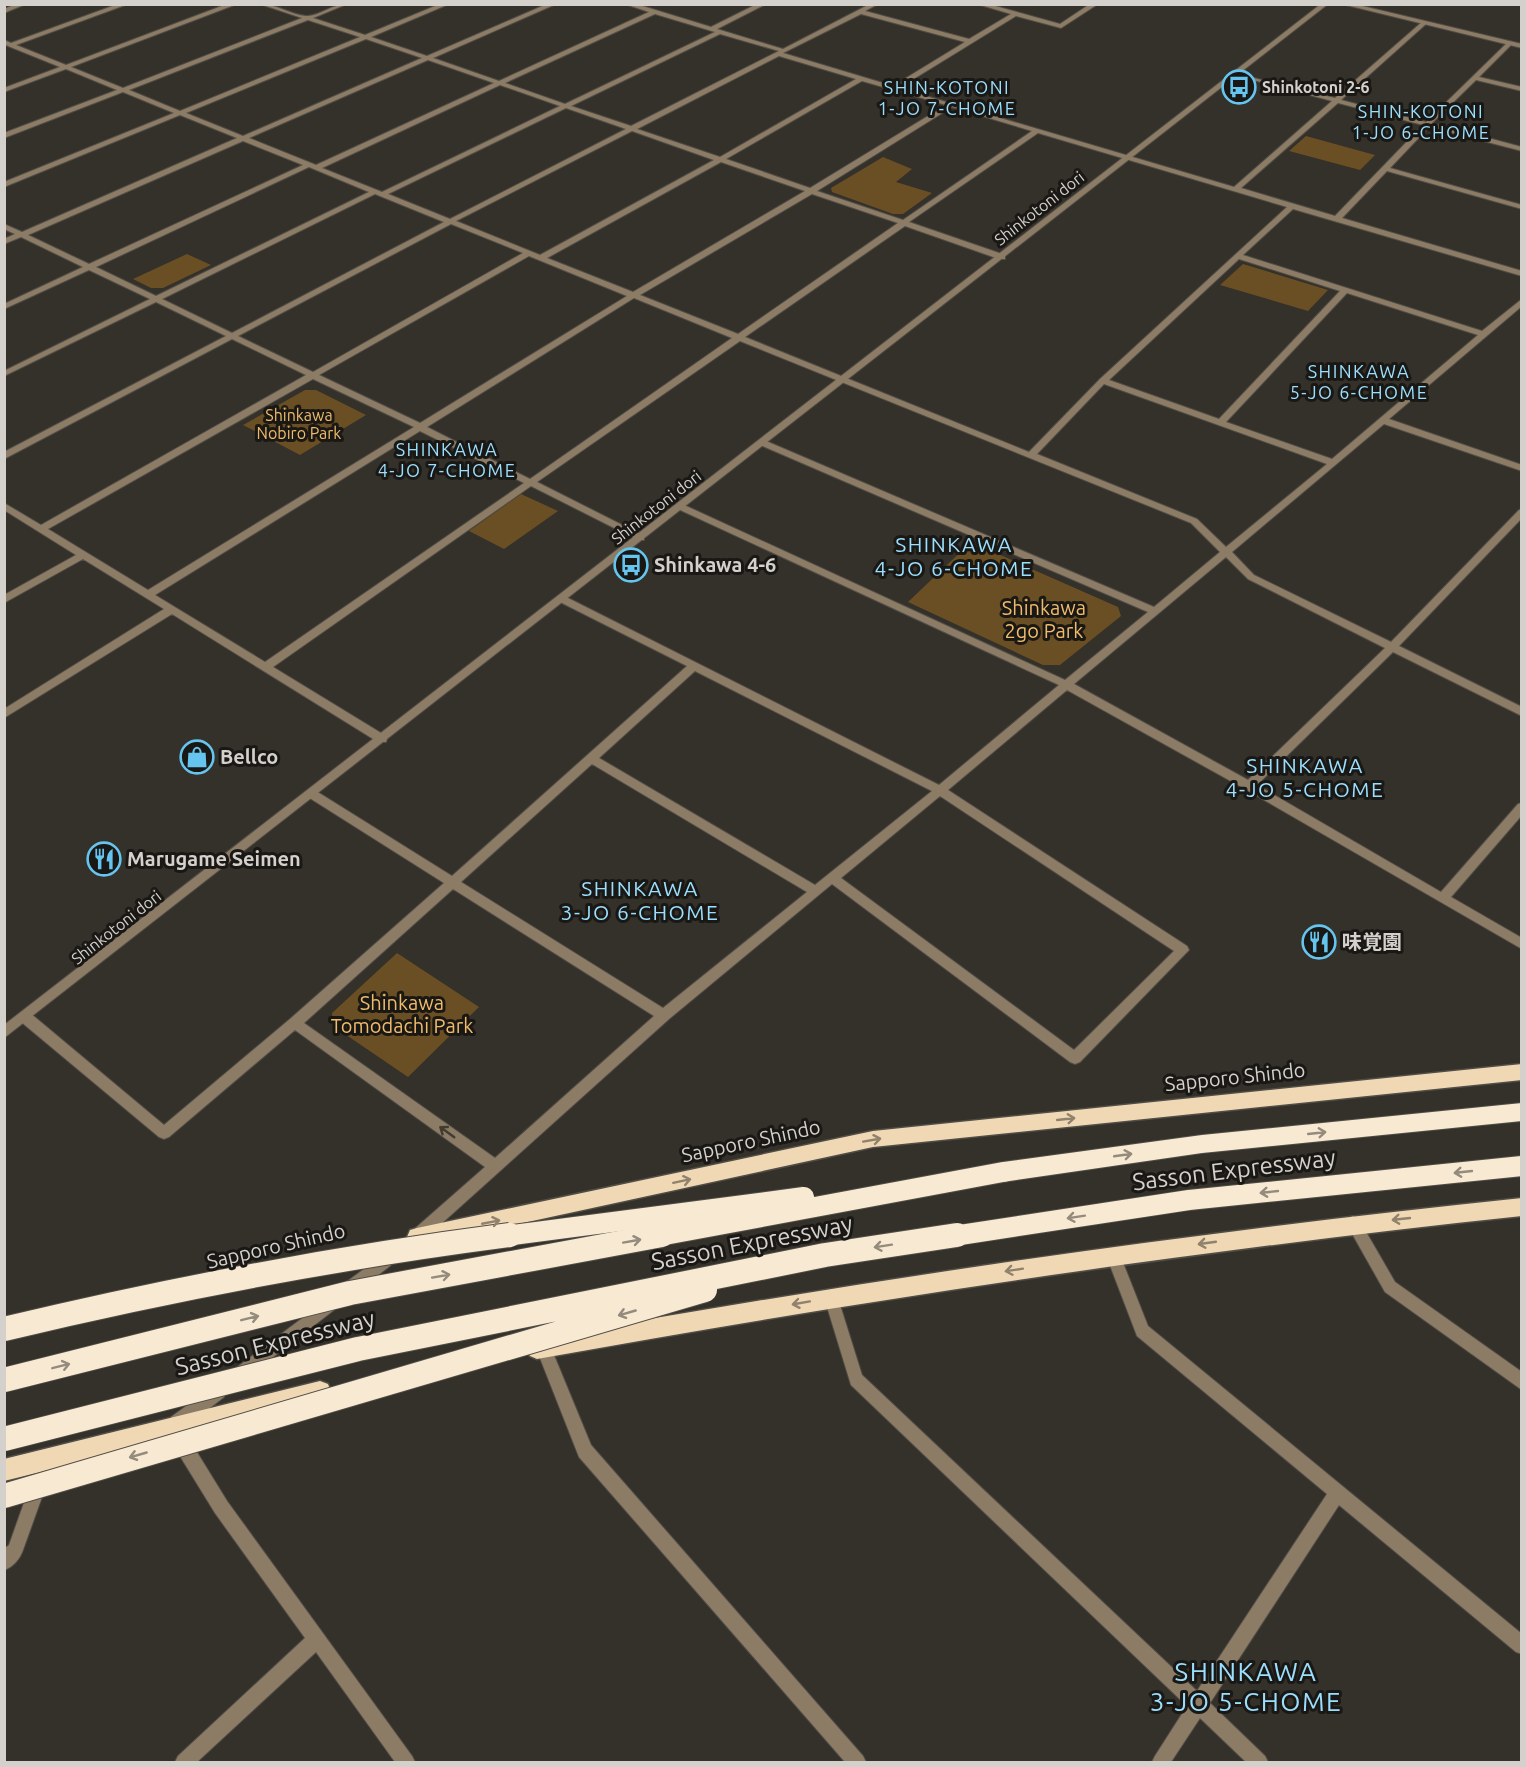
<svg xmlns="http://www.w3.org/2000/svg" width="1526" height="1767" font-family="Ubuntu,'Noto Sans JP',sans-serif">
<rect width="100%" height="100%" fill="#34302a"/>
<path fill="#6a4f24" d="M1306 136 1375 155 1360 170 1289 151Z
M883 157 912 169 896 182 932 193 903 214H893L832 192 831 188Z
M187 254 211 265 163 288H151L133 279Z
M1243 264 1328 290 1308 311 1220 285Z
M305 390H316L366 415 300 455 243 425Z
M521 494 558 511 504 549 469 531Z
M971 542 1118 607 1121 616 1060 665H1043L908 602Z
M397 953 479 1007 408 1077 333 1026 332 1013Z"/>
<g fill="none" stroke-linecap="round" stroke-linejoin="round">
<g stroke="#514d47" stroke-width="2">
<path id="minor" d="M16 4H26L4 13V9Z
M118 4H128L16 45 66 65 227 4H237L71 67 123 88 302 18 260 4C277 4 291 15 306 16 318 17 332 4 347 4L313 18 365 35 440 4H449L371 37 427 56 547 4H556L433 58 499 81 649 12 625 4H636L711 27 757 4H766L717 29 783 49 870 4H878L865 11 969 39 1011 14 977 4H988L1060 24 1090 4H1098L1061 28 1016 16 899 88 1234 187 1332 101 1234 75V73L1335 98 1422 22H1426V24L1341 100 1426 122 1508 42H1512V44L1479 77 1522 87V91L1476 80 1432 123 1522 147V151L1429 127 1390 168 1522 205V209L1387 171 1342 218 1522 271V276L1293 209 1243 255 1482 331 1522 299V306L1389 419 1522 465V471L1384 424 1232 552 1254 575 1391 642 1519 510 1522 509V518L1399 646 1522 707V716L1393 652 1257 785 1441 892 1518 804 1522 803V815L1451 897 1522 938V949L1245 789 1067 690 948 790 1187 946 1189 950 1080 1062 1075 1064 1070 1062 832 884 669 1019 421 1242 416 1244 411 1242 409 1237 411 1232 485 1167 295 1030 169 1137 164 1139 159 1137 20 1021 19 1017 20 1013 25 1012 30 1013 164 1125 290 1019 444 883 308 797 306 794 308 791H316L452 876 687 666 558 601V597H566L939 785 1059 685 678 509V505H684L1065 680 1148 612 760 445V441H766L1154 607 1220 552 1191 523 740 341 537 482 644 536V540H638L531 486 273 667 386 736 387 739 386 742H378L172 614 4 718V709L164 609 83 559 4 603V595L76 555 4 510V503L41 525 306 375 232 339 4 459V452L226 336 156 302 4 376V371L150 299 89 270 4 309V304L83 267 21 237 4 244V239L15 234 4 229V224L22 232 237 138 180 115 4 187V182L174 113 123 92 4 138V133L117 90 66 69 4 92V88L60 67 8 46 4 44V40L11 43ZM655 14 715 32 565 104 505 83ZM861 14 965 42 893 86 783 53ZM308 20 360 37 180 111 129 90ZM720 34 779 51 631 126 571 106ZM366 39 422 58 243 136 186 113ZM779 56 856 79 720 157 637 129ZM428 60 494 83 316 165 249 138ZM862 81 946 105 810 188 726 159ZM500 85 560 106 382 192 322 168ZM1338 103 1423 125 1335 216 1241 188ZM952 107 1032 131 903 220 817 191ZM566 108 626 129 450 219 388 194ZM632 131 714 160 540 255 456 221ZM1038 133 1287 207 1100 379 1029 452 745 337 905 226 999 259H1005V255L909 222ZM243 141 303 165 89 264 28 235ZM721 162 805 191 633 292 547 258ZM309 167 369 192 156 296 96 267ZM375 194 444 222 232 333 162 299ZM812 194 898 223 738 334 640 295ZM451 224 523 253 313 372 238 336ZM529 256 627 296 420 423 319 375ZM1239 259 1340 291 1219 419 1109 380ZM1347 293 1478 335 1332 459 1226 422ZM634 298 732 338 530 479 427 427ZM313 379 414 427 148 590 48 529ZM1104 384 1327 464 1226 547 1197 519 1037 454ZM420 431 524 483 265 662 155 595ZM1226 557 1248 579 1385 648 1248 780 1074 684ZM695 671 932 791 815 885 599 758ZM592 764 807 892 663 1008 461 882ZM940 796 1174 951 1074 1050 841 878ZM453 889 654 1016 495 1158 304 1023Z
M1353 1216 1358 1218 1395 1282 1522 1372V1390L1385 1292 1346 1223 1348 1218Z
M1113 1248 1118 1250 1148 1326 1522 1634V1654L1516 1652 1339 1505 1210 1703 1265 1756 1268 1762H1246L1200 1718 1171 1762H1152L1155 1756 1187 1706 851 1385 824 1297 826 1292 831 1290 836 1292 862 1375 1197 1691 1327 1494 1137 1336 1106 1255 1108 1250Z
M390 1250 395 1252 397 1257 395 1262 355 1293 350 1295 345 1293 343 1288 345 1283Z
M329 1298 334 1300 336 1305 334 1310 246 1378 241 1381 236 1378 233 1373 236 1368Z
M544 1340 549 1343 591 1445 863 1756 866 1762H845L579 1457 536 1348 539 1343Z
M218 1383 224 1385 226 1391 224 1397 183 1429 177 1431 171 1429 169 1423 171 1417Z
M181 1434 187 1436 227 1501 412 1756 415 1762H395L316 1652 197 1762H175L178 1756 305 1638 215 1513 175 1448 173 1442 175 1436Z
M48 1450 54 1452 56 1458 23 1550C20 1559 13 1567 4 1570V1549L9 1545 42 1452Z"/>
</g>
<g stroke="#514d47" stroke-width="2">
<path id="tertiary" d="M1321 4H1328L4 1038V1025Z
M1342 4H1354L1522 44V48Z"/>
</g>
<g stroke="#514d47" stroke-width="3">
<path id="trunk" d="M1522 1064V1080L873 1147 417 1246 410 1244 407 1237 410 1230 417 1228 873 1131Z
M1522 1198V1216C1191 1251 864 1300 537 1359L530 1356 526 1349 530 1342 537 1339C864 1280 1191 1232 1522 1198Z
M320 1381 328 1384 331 1392 328 1400 320 1403 4 1481V1459Z"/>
</g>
<g stroke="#514d47" stroke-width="2">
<path id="motorway" d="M1522 1103V1121L1202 1153 1003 1182 996 1179 992 1172 996 1165 1003 1162 1202 1135Z"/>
</g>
<use href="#minor" fill="#8c7c65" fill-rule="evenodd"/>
<use href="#tertiary" fill="#8c7c65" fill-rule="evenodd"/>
<use href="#trunk" fill="#f0d8b4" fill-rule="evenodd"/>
<use href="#motorway" fill="#f8e9d2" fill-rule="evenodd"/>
<g stroke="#514d47" stroke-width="22" stroke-linecap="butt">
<path id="motorway-bridge-far1" d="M498 1237 804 1197
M654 1237 1003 1172
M947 1237 1189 1200 1522 1166"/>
</g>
<g stroke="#514d47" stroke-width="26" stroke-linecap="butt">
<path id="motorway-bridge" d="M4 1329C171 1289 340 1257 510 1235
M4 1380 350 1293 662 1235
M4 1439 358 1349 825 1255 957 1235
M4 1496 705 1290"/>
</g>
<use href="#motorway-bridge-far1" stroke="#f8e9d2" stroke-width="20"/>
<use href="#motorway-bridge" stroke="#f8e9d2" stroke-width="24"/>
</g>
<defs><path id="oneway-shaft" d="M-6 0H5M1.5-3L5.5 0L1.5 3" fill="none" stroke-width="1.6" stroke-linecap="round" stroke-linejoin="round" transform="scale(1.5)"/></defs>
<g stroke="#90826c">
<use href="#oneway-shaft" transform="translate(1066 1119) rotate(-6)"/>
<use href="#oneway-shaft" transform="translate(872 1140) rotate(-10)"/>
<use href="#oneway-shaft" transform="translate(682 1181) rotate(-12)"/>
<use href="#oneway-shaft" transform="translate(1401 1219) rotate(174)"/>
<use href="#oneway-shaft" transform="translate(491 1222) rotate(-11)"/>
<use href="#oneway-shaft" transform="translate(1207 1243) rotate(172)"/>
<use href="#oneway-shaft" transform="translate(1014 1270) rotate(171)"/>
<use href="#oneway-shaft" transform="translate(801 1303) rotate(170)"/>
</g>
<use stroke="#423b31" href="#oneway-shaft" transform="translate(447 1132) rotate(-144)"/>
<g stroke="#948b7d">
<use href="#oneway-shaft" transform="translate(1317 1133) rotate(-6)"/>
<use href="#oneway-shaft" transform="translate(1123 1155) rotate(-8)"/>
<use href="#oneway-shaft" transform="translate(1463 1172) rotate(174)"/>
<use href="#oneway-shaft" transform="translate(1269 1192) rotate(174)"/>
<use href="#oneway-shaft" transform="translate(1076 1217) rotate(171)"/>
<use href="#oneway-shaft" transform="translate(632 1241) rotate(-10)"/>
<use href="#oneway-shaft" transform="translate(883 1246) rotate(171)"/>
<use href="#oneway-shaft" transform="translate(441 1276) rotate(-10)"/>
<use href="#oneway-shaft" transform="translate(627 1313) rotate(164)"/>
<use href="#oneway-shaft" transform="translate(250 1318) rotate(-14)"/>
<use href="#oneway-shaft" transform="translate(61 1366) rotate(-14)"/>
<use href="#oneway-shaft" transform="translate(138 1455) rotate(164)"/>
</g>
<defs>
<g id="bus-ring" transform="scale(1.725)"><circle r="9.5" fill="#1a1815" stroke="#65c5ef" stroke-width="1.5"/><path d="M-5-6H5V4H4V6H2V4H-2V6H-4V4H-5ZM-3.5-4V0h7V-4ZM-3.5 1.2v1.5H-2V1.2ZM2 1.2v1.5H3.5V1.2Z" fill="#65c5ef"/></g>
<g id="shop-ring" transform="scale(1.725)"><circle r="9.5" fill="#1a1815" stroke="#65c5ef" stroke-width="1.5"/><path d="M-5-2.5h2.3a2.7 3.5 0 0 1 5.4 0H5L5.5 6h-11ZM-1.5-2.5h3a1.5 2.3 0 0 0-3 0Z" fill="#65c5ef"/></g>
<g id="restaurant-ring" transform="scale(1.725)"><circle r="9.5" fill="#1a1815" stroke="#65c5ef" stroke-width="1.5"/><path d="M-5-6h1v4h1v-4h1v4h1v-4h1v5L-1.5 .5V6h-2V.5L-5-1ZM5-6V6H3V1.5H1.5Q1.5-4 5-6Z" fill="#65c5ef"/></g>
</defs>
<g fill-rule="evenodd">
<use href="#bus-ring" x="1239" y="87"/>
<use href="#bus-ring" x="631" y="565"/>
<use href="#shop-ring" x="197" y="757"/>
<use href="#restaurant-ring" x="104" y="859"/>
<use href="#restaurant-ring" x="1319" y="942"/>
</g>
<g text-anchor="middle" stroke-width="6" stroke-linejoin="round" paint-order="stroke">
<g font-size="16" font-weight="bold" fill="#d4d1cd" stroke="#1a1815" text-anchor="start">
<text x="1262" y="93">Shinkotoni 2-6</text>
</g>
<g font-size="16" fill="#d4d1cd" stroke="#1a1815">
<text transform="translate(1039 208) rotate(-38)" y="6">Shinkotoni dori</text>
<text transform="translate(656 507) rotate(-38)" y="6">Shinkotoni dori</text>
<text transform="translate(116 927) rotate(-38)" y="6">Shinkotoni dori</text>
</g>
<g font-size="16" fill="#f0bb6b" stroke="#1a1815">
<text x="299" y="421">Shinkawa<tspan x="299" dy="18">Nobiro Park</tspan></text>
</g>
<g font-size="18" letter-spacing="1.5" fill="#9bdefd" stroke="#1a1815">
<text x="947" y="94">SHIN-KOTONI<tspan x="947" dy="21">1-JO 7-CHOME</tspan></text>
<text x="1421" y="118">SHIN-KOTONI<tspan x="1421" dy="21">1-JO 6-CHOME</tspan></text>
<text x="1359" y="378">SHINKAWA<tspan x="1359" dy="21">5-JO 6-CHOME</tspan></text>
<text x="447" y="456">SHINKAWA<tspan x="447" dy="21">4-JO 7-CHOME</tspan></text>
</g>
<g font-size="20" font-weight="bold" fill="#d4d1cd" stroke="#1a1815" text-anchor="start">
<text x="654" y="572">Shinkawa 4-6</text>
<text x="220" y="764">Bellco</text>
<text x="127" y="866">Marugame Seimen</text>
<text x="1342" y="949">味覚園</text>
</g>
<g font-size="20" fill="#f0bb6b" stroke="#1a1815">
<text x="1044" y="615">Shinkawa<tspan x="1044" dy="23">2go Park</tspan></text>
<text x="402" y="1010">Shinkawa<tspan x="402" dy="23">Tomodachi Park</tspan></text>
</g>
<g font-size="20" fill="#d4d1cd" stroke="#1a1815">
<text transform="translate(1235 1077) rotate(-6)" y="7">Sapporo Shindo</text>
<text transform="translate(751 1141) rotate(-12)" y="7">Sapporo Shindo</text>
<text transform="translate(276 1246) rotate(-13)" y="7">Sapporo Shindo</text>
</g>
<g font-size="21" letter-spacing="1.5" fill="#9bdefd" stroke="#1a1815">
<text x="954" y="552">SHINKAWA<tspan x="954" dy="24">4-JO 6-CHOME</tspan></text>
<text x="1305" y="773">SHINKAWA<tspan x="1305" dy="24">4-JO 5-CHOME</tspan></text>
<text x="640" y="896">SHINKAWA<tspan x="640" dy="24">3-JO 6-CHOME</tspan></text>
</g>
<g font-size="24" fill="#d4d1cd" stroke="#1a1815">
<text transform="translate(1234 1170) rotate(-7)" y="8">Sasson Expressway</text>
<text transform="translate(752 1243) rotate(-11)" y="8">Sasson Expressway</text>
<text transform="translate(275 1343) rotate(-14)" y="8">Sasson Expressway</text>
</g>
<g font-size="26" letter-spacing="1.5" fill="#9bdefd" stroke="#1a1815">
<text x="1246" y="1681">SHINKAWA<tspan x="1246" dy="30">3-JO 5-CHOME</tspan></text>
</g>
</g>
<rect width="1526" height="1767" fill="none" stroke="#d4d1cd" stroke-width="12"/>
</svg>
